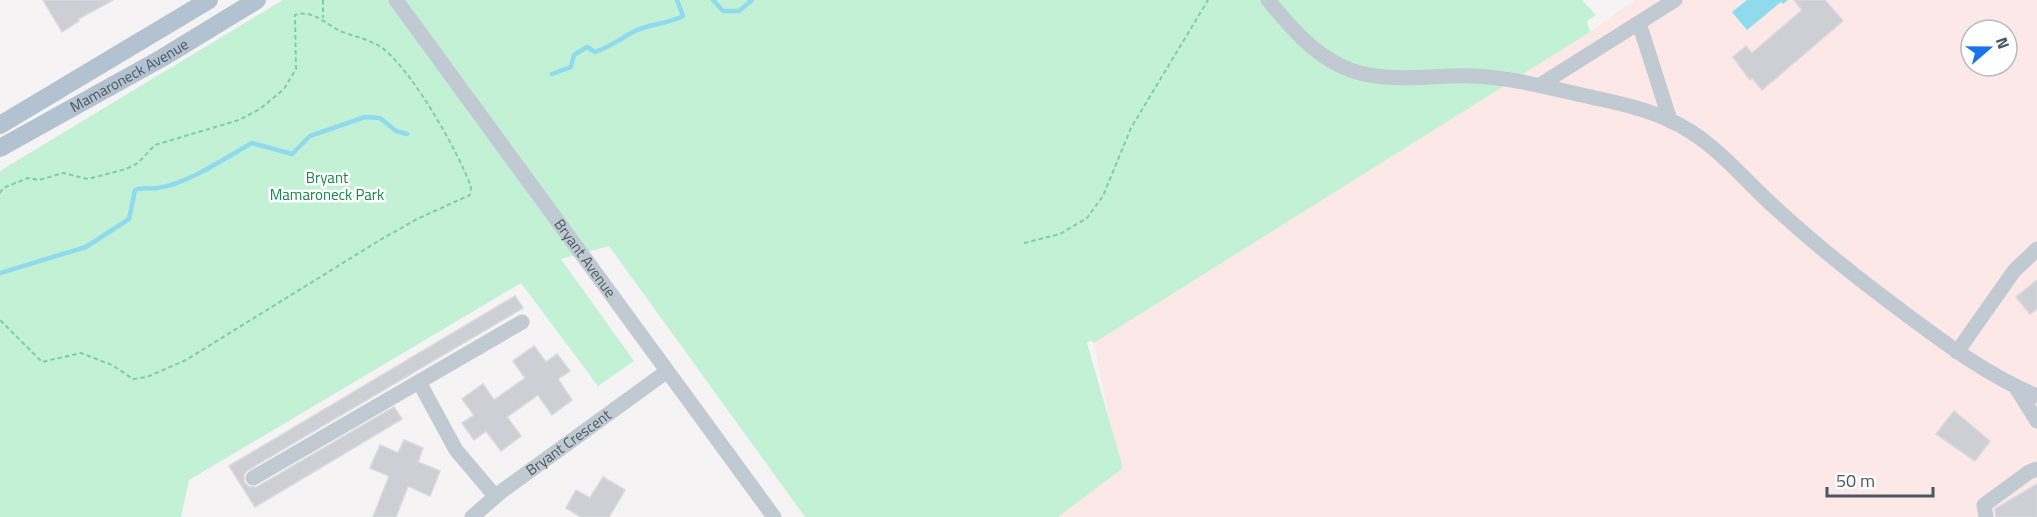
<svg xmlns="http://www.w3.org/2000/svg" width="2037" height="517" font-family="'Titillium Web',sans-serif">
<rect width="100%" height="100%" fill="#f5f3f3"/>
<path fill="#fce8e6" fill-rule="evenodd" d="M1635 0H2037V517H1056L1120 469 1094 343 1590 32ZM1971 30H2007V66H1971Z"/>
<path fill="#c3f1d5" d="M283 0H1582L1596 15 1587 21 1590 32 1094 343 1091 340 1087 343 1123 468 1058 517H805L609 246 561 259 634 361 598 386 521 283 189 480 181 517H0V171Z"/>
<path fill="#90daee" d="M1747 0H1788L1783 4 1781 2 1747 30 1732 12Z"/>
<g fill="none" stroke-linecap="round" stroke-linejoin="round">
<path stroke="#90daee" stroke-width="4.5" d="M713 0 723 11H739L752 0
M552 74 571 67 574 55 587 47 595 52C610 47 620 39 633 32 650 23 666 25 683 16L677 0
M0 273 86 247 129 219 135 190C144 186 149 190 158 188 189 183 225 158 252 143L292 154 310 136 365 117 380 118 396 131 407 134"/>
</g>
<path fill="#cdcfd5" stroke="#d7d9de" stroke-width="1.5" d="M43 0H113L78 19 79 21 62 32Z
M1794 0H1825L1843 21 1762 90 1752 78 1750 80 1733 57 1746 46 1752 53 1802 10Z
M2037 280V309L2030 314 2016 297Z
M515 296 523 308 248 470 244 474V482L249 487H257L394 407 402 419 255 507 229 466Z
M534 346 546 362 557 354 570 371 558 379 572 400 552 415 538 395 507 417 521 436 501 451 486 431 474 440 462 423 474 415 462 399 483 384 494 400 525 378 513 361Z
M1954 411 1990 441 1975 461 1936 434Z
M404 440 423 448 418 462 440 471 430 496 408 486 396 517H373L389 476 370 468 380 445 398 453Z
M603 477 625 490 609 517H581L566 508 576 490 590 498Z
M2037 484V517H1996L1995 509Z"/>
<g fill="none" stroke-linecap="round" stroke-linejoin="round">
<path stroke="#7ad0a6" stroke-width="2" stroke-dasharray="4.5 3" stroke-linecap="butt" d="M323 0V18
M0 193 3 188 28 178 39 180 63 173 88 179 126 169 138 163 155 145 239 120 260 109 284 89 296 69 295 15C312 9 326 24 340 31 355 37 374 40 386 51 415 76 458 151 471 187L470 195 417 219 380 240 186 360 147 377 133 379 112 365 81 353 42 362 0 320
M1024 243 1060 234 1087 218 1103 196 1131 128 1208 0"/>
<g stroke="#c1cad2" stroke-width="15">
<path id="s1" d="M396 0 774 517"/>
<path d="M1268 0C1290 26 1310 51 1341 66 1381 86 1432 74 1475 76 1512 78 1546 87 1582 95 1612 102 1642 107 1669 120 1715 140 1743 180 1780 212 1819 248 1860 280 1903 312 1946 344 1987 375 2037 396"/>
<path d="M1639 23 1670 120"/>
<path d="M1540 85 1675 0"/>
<path d="M1957 352 2014 271 2037 249"/>
<path d="M419 382 456 450 495 496"/>
<path d="M2015 386 2037 421"/>
<path d="M253 478 522 322"/>
<path id="s2" d="M472 517 502 491 666 372"/>
<path d="M1986 517 1984 505 2029 472 2037 469"/>
</g>
<g stroke="#b3c2d1" stroke-width="18">
<path d="M0 125 209 0"/>
<path id="s3" d="M0 148 162 58 257 0"/>
</g>
</g>
<g text-anchor="middle" stroke-width="5" stroke-linejoin="round" paint-order="stroke">
<g font-size="15" fill="#4a5661" stroke="#fff">
<text dy="5" stroke="none"><textPath href="#s3" startOffset="148">Mamaroneck Avenue</textPath></text>
<text dy="5" stroke="none"><textPath href="#s1" startOffset="320">Bryant Avenue</textPath></text>
<text dy="5" stroke="none"><textPath href="#s2" startOffset="122">Bryant Crescent</textPath></text>
</g>
<g font-size="15" fill="#17864f" stroke="#fff">
<text x="327" y="183">Bryant<tspan x="327" dy="17">Mamaroneck Park</tspan></text>
</g>
</g>
<g transform="translate(1989 48) rotate(70)"><circle r="28" fill="#ffffff" stroke="#b7bbc0" stroke-width="1.5"/>
<path d="M0-4.5L10 22L0 15L-10 22Z" fill="#1a73e8"/>
<text y="-9" font-size="16" font-weight="bold" text-anchor="middle" fill="#4a5661">N</text>
</g>
<path d="M1827 487v9h106v-9" fill="none" stroke="#4a5661" stroke-width="3"/>
<text x="1836" y="487" font-size="18" fill="#4a5661" stroke="#ffffff" stroke-width="4.5" paint-order="stroke">50 m</text>
</svg>
